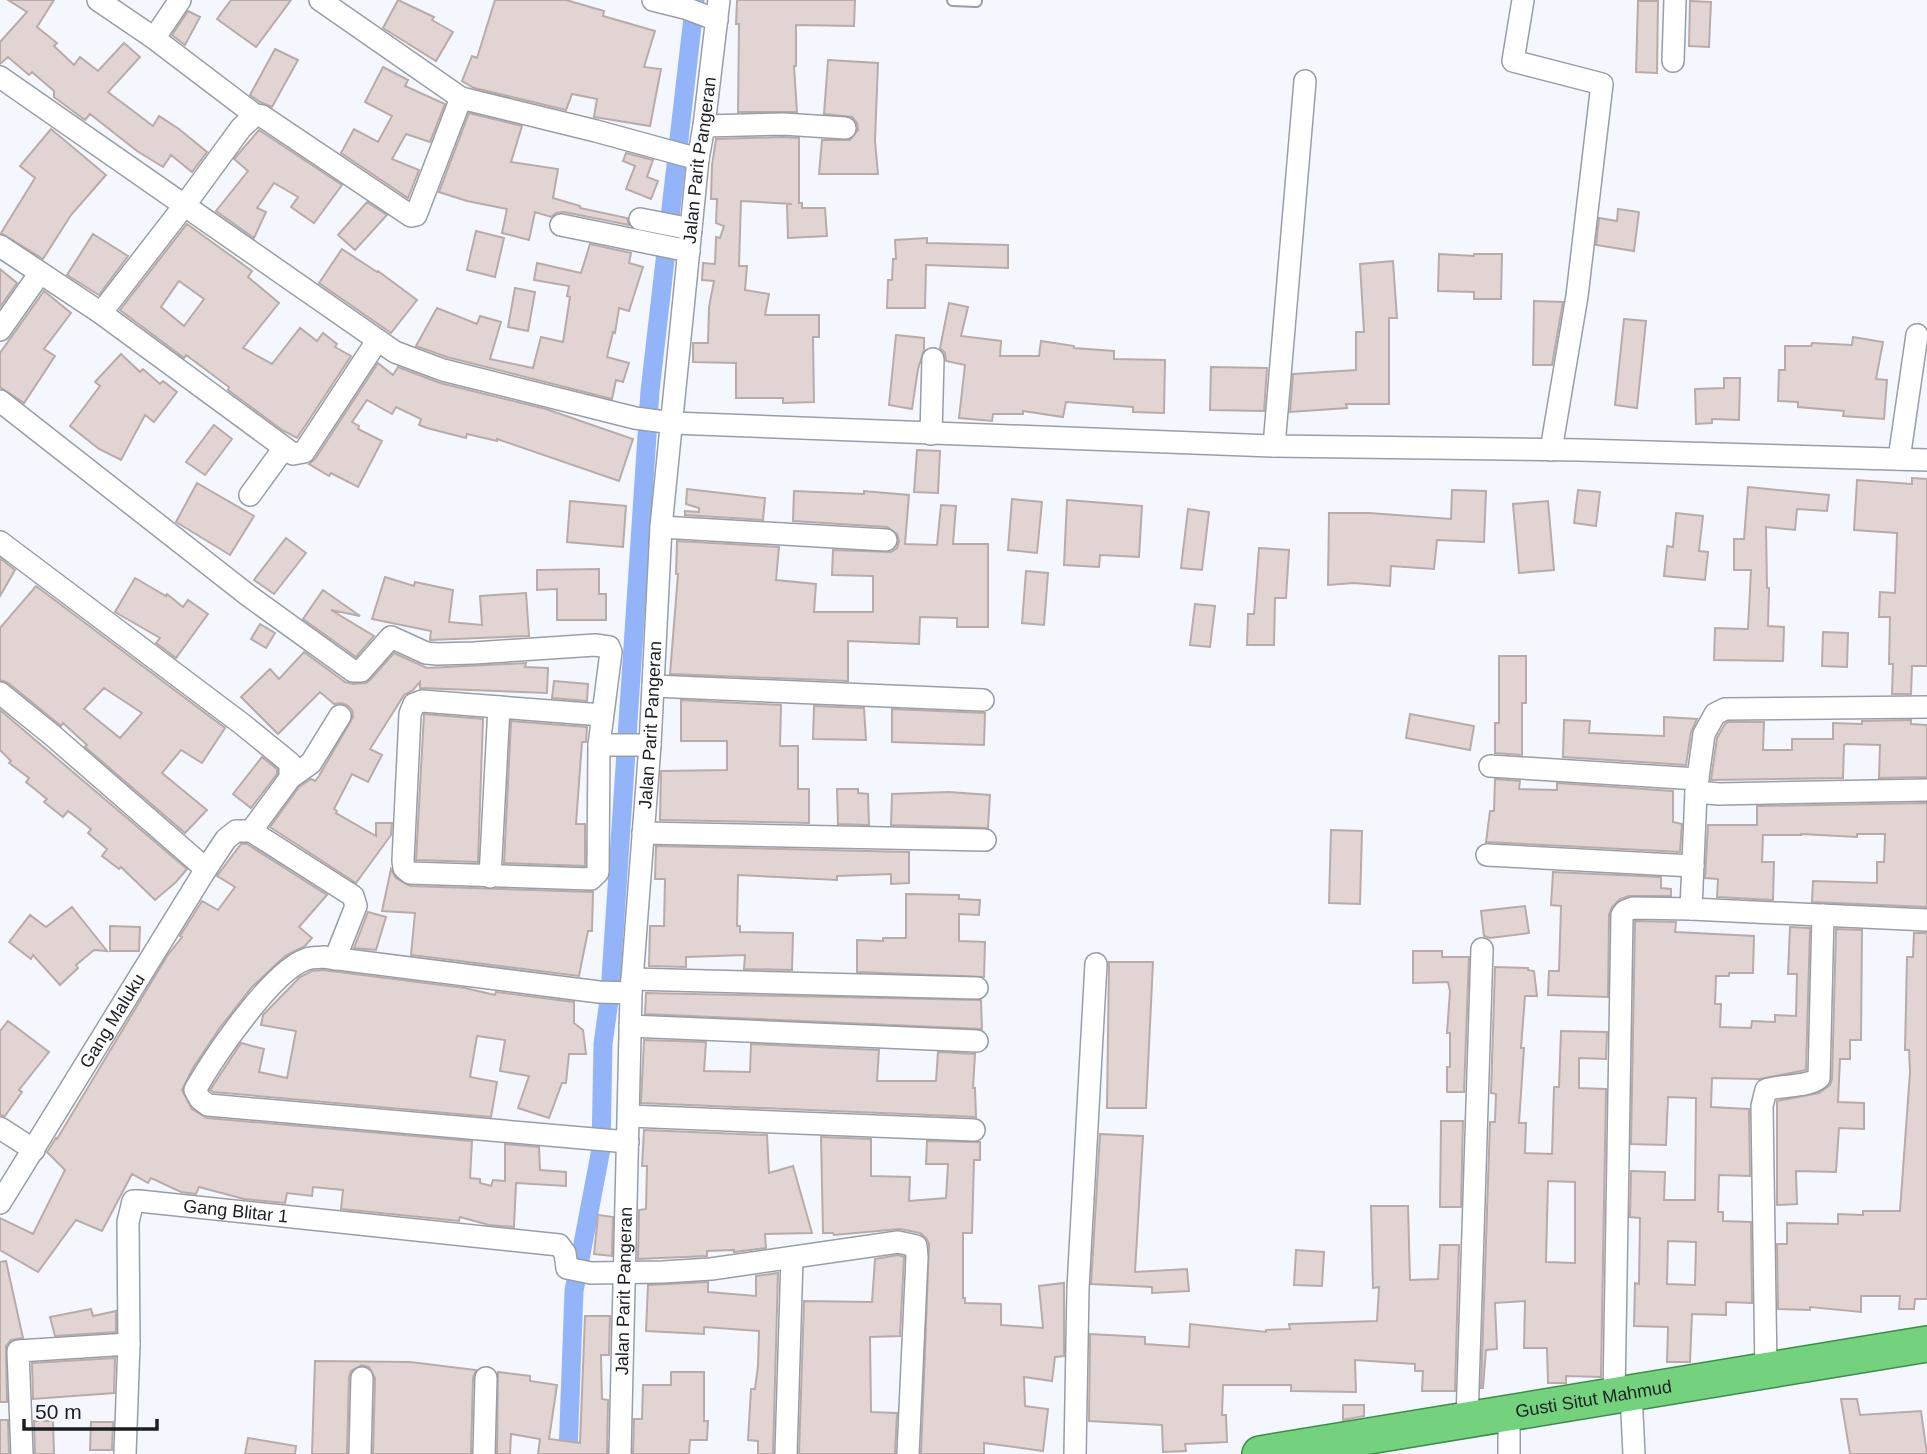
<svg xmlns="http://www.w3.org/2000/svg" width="1927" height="1454" font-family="Helvetica,sans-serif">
<rect width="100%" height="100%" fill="#f4f8fe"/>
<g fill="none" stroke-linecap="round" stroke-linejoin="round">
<path stroke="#94b4f9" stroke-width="19" d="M568 1454 574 1291 601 1149 603 1044 610 993 650 391 695 0"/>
</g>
<path fill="#e2d4d2" stroke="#b8aba8" stroke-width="2" fill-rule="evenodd" d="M8 0H54L37 27 57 43 54 46 74 65 80 57 98 71 124 43 140 57 108 92 153 126 159 116 179 129 207 152 192 172 171 155 163 167 137 151 90 114 85 120 54 97V91L32 72 29 75 8 57 0 64V42L27 12Z
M231 0H291L256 47 217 19Z
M398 0 434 17 432 20 453 32 436 61 383 28Z
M495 0H566L604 11 603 16 655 31 644 67 661 69 650 126 594 117 597 99 572 94 566 110 474 88 462 81 472 56 477 58Z
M737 0H855L854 26 796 25V66H794L797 112H738L739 24H736Z
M1638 1H1658L1657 73 1636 72Z
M1690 1 1711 2 1709 47 1689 46Z
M188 11 200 17 185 45 172 35Z
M275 49 298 60 272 107 260 102 250 95Z
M828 60 878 63 875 141 878 174H819L822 140H850L858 130 857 123 852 117 824 114Z
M383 67 408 80 405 86 445 104 430 142 406 134 392 159 419 170 408 198 341 153 354 129 378 142 392 116 365 102Z
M469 113 522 126 511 162 558 169 553 198 580 206V208L627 218 629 225 564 212 556 213 551 217 535 212 529 240 502 233 507 209 467 201 439 192Z
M51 129 106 175 71 215 43 259 1 233 35 178 20 166Z
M259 130 342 185 314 223 291 207 298 197 274 183 257 208 266 212 254 238 216 211 248 171 234 159Z
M783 137 799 138V203H802V208H825L827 236 788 238 787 204H792L741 201 739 266H747L745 290 769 294 765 315H819V337H813L814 402 783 403V398H736V363L693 362V343H708L709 307 714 281 702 280 703 263 715 264 716 237 720 238 724 226 716 223 717 199H711L712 165 716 139Z
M626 153 653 160 647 177 658 181 651 199 626 189 635 166 623 161Z
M367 202 387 215 355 250 338 235Z
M1618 209 1639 212 1634 251 1596 245 1599 218 1617 221Z
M187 224 252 271 248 277 279 303 243 348 272 364 300 328 317 341 323 333 337 344 335 347 351 356 297 438 282 430 228 390 229 387 186 355 184 358 120 310ZM179 281 204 299 184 326 161 307Z
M476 231 504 238 495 277 467 270Z
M93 234 128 256 99 295 67 275Z
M927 238V243L1008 245V268L926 265 925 308H887L888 280H892L893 259H896L895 240Z
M590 244 631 253 629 263 643 267 629 311 619 308 615 333 613 332 607 357 629 363 623 382 616 380 612 399 447 357 416 346 437 308 477 324 480 316 501 322 490 359 533 368 541 337 563 342 570 297 567 296 569 286 534 280 537 263 581 273Z
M342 249 377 272 378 271 417 300 391 333 319 283Z
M1439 254 1474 256V254H1502L1501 299H1474V292L1438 291Z
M1393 261 1397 318H1389V404H1346L1347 408 1290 412 1293 374 1356 370V332H1364L1360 264Z
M0 269 17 283 0 307Z
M515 288 535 292 528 331 508 327Z
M44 291 71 313 44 349 55 356 24 403 0 387V353Z
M1534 301 1563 302 1552 365H1533Z
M949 303 968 307 961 336 1001 341 1000 356H1039L1041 341 1074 346V348L1114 351V359L1165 360 1164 413 1133 412V407L1066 402 1063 417 1023 411V414H993L992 421 959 418 965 365 946 361 945 353 940 348Z
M1624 319 1646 321 1637 408 1615 405Z
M896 335 924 338V350L918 369 912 409 889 405Z
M1853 337 1883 342 1876 379 1887 380 1884 419 1843 416 1844 411 1798 407V402L1778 401 1779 370H1785V346H1811L1812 343 1852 345Z
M121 354 140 372 143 369 160 384 163 381 177 392 154 422 145 415 121 460 99 449 70 426 100 386 95 382Z
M378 363 393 375 398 367 440 383 546 409 633 439 619 481 497 439V441L467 434 466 438 427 428 419 425 421 419 396 407 392 414 367 400 352 422 359 426 358 429 382 441 358 487 331 473 329 476 309 464 315 459Z
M1211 367 1267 368 1264 411 1210 410Z
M1724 378H1740L1739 420 1712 419V423L1696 424 1695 389 1724 388Z
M214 425 232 439 205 475 186 462Z
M917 450 940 451 938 493 914 492Z
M1912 478 1927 479V666H1912L1911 694H1892L1893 664H1889L1890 617H1879L1880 592 1895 593 1897 533 1854 530 1857 480 1912 484Z
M197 483 254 516 230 555 176 522Z
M1748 487 1829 495 1827 511 1797 509 1795 530 1766 527 1767 588H1769L1768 626 1784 627 1783 661 1714 660 1715 628 1748 629 1751 570H1734V539H1744Z
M687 489 765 498 763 520 685 515V511L699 512V508L686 504Z
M1452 490 1486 491 1484 542 1437 540 1434 569 1391 566 1390 586 1354 583 1328 585 1329 513H1369L1451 519Z
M1578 490 1600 492 1596 526 1574 523Z
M794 491 864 494V491L909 495 905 544 937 545 941 505 956 506 953 544H988V627H957V618L920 617 919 644 848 641V681L670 674 678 574H676L677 541 779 547 776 580 816 584 814 612H873V576L832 575 833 550 891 552 897 548 899 541 897 534 887 527 793 521Z
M1012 499 1042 502 1037 553 1008 550Z
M1067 500 1142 506 1139 557 1100 555 1099 567 1064 565Z
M570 501 626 506 623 547 567 542Z
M1548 501 1554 570 1519 573 1513 504Z
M1188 509 1209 512 1202 570 1181 568Z
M1676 513 1703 516 1699 551 1708 552 1705 580 1664 576 1667 546 1673 547Z
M286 538 306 553 274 594 254 580Z
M1259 548 1289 550 1286 598H1275L1274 645H1247L1248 614H1254Z
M0 558 15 570 0 596Z
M599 569V594H606V620H557V589L537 590V570Z
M1026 571 1048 573 1044 625 1022 623Z
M385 577 414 586 415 582 453 590 449 622 482 625 480 596 526 593 529 636 430 640 431 631 372 619Z
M135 578 166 596 167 594 183 607 188 600 208 614 176 658 156 643 160 638 115 612Z
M36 586 225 728 202 763 181 750 162 773 207 810 185 833 85 747 87 745 63 723 61 726 8 683 0 680V628ZM104 688 142 713 120 738 84 709Z
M323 590 360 616 331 610 374 636 356 657 303 619Z
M1195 604 1215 606 1210 647 1190 645Z
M260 624 275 633 266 648 251 639Z
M1823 632 1848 633 1847 667 1822 666Z
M304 652 345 682 353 684 366 683 370 680 394 653 427 668 526 663 525 667 548 668 547 693 420 688V682L413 690 404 695 370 749 382 755 368 782 352 774 334 809 337 811 336 813 376 836V823H392L391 835 356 883 270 827 299 787 311 779 315 781 319 776 353 717 352 710 347 705 341 703 334 704 320 692 278 734 241 697 270 669 279 679Z
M1499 656H1526V703H1522V755L1495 753V723H1499Z
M554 681 588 684 587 701 552 698Z
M681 700 781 705 780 746H798V789H809V823L660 820 661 771 727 770V741H681Z
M814 706 864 708 866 740 813 739Z
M892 709 985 713 984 745 892 742Z
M0 710 187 869 176 882 155 900 121 867 119 869 102 856 107 849 88 833 91 829 68 811 63 817 44 802 47 799 26 782 29 778 9 763 11 761 0 750Z
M424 714 483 719 478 862 416 860Z
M1410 714 1474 726 1470 750 1406 738Z
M1664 717 1697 719 1691 732 1686 765 1563 757 1564 720 1590 721 1589 733 1664 736Z
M1911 720V724L1927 725V777L1879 778 1880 745 1846 744 1844 745 1843 778 1711 780 1717 738 1725 724 1728 722H1764L1763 750H1792V739H1833V723L1862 724V721Z
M511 721 587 727 586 742H582L576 824H585V866L504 863Z
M262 757 277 769V774L251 808 233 794Z
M1495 779 1520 781 1519 789 1557 790V783L1673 791V822L1682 824 1680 852 1486 842 1490 811H1494Z
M837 789H858V793L868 794 869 825 838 824Z
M949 792 990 795 988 828 891 825 892 794Z
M1927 803V907L1812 902 1813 881 1877 883V862H1884L1885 834H1857V837L1801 834V835H1763L1762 862H1774L1773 900 1717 897 1718 879 1705 878 1708 825H1757V806Z
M1331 830 1362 831 1360 904 1329 903Z
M241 844H247L327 895 299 927 312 938 305 946 285 956 252 987 219 1029 193 1068 182 1090 192 1109 207 1118 472 1141 470 1178 480 1179V1183L491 1186 493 1180 505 1181V1144L539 1147 540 1170 566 1172V1186L516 1183 514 1227 489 1225 460 1217 459 1221 341 1209 343 1190 313 1187 312 1196 287 1193 285 1203 244 1199 199 1187 196 1194 181 1192 151 1178 148 1183 132 1174 102 1231 76 1220 38 1272 0 1250V1218L33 1234 65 1170 47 1152 56 1138 57 1139 167 956 182 937 180 936 202 901 218 910 235 887 217 876Z
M656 846 909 852V883L891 884V874L837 876V880L738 875 737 926H740V932L793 933 792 970 744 969 745 955 686 957V967L649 966 650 926H664L665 879H655Z
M391 869 396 878 410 886 593 892 592 931H588L579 976 411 955 415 913 382 911Z
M1553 872 1661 877V888L1671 889V896H1629L1620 899 1612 907 1609 915 1608 997 1548 995 1549 971H1559L1561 906 1551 905Z
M906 894 959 895V899L980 900 979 915 959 914V941L985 942 984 977 857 972V940L883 941V938H906Z
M1525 906 1529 933 1490 938 1484 936 1481 911Z
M72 907 107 951 94 950 76 965 78 968 60 985 33 955 31 959 9 942 30 915 46 927Z
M368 912 386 917 376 950 354 948Z
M1635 921 1676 922 1675 932 1754 936 1753 973H1729V976H1716L1715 1004H1721L1720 1027 1751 1028 1752 1021 1775 1022V1015L1796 1016 1797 974H1788L1790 927 1810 928 1806 1070 1760 1079 1712 1078 1711 1107 1749 1109 1750 1176 1719 1175 1718 1212H1723V1221L1751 1222 1752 1303 1726 1302V1315L1692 1314 1690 1362H1667L1668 1327 1634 1326 1635 1283 1639 1284 1640 1218 1630 1217 1631 1171 1665 1172 1664 1200H1695L1696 1098 1668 1097 1666 1145 1631 1144ZM1668 1241 1696 1242 1695 1285 1667 1284Z
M110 926 140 927 139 951H110Z
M1836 929 1862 930 1861 1040H1850V1059H1840L1838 1102 1864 1103V1129L1839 1128 1836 1172 1796 1171 1797 1204 1777 1205V1101L1819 1093 1830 1085 1832 1079Z
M1914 933H1927V1299H1915L1914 1309H1899L1900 1296H1861V1312L1810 1307V1310L1778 1309 1777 1244H1787V1223L1838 1224V1214L1863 1215V1211H1900L1910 1072 1909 1050H1905L1907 957H1913Z
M1413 951H1442V957H1469L1464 1092H1447V1067H1450V1033H1447L1450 991 1448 982 1413 983Z
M1109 962H1153L1146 1108H1107Z
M1495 967 1528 968V970L1534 971 1537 996H1525L1521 1048H1524L1519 1123H1526L1525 1153 1552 1154 1554 1087H1559L1561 1031 1607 1032 1606 1059 1579 1058V1088L1606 1089 1601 1377 1566 1376V1383H1548L1547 1348H1524L1525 1301 1495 1303 1497 1349 1486 1350 1483 1388H1481L1490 1122H1495L1496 1094 1491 1093ZM1548 1181 1575 1182V1263L1546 1262Z
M323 970 465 988 495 995 496 992 574 1002V1023L583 1030 586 1054H569L566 1083H562L549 1118 518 1108 529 1076 500 1071 505 1040 477 1036 470 1077 497 1082 491 1117 213 1092 210 1090 241 1043 264 1049 259 1072 287 1078 296 1031 261 1025 263 1015 300 977 312 971Z
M646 993 981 1000 982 1029 645 1014Z
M8 1021 49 1052 19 1090 22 1092 5 1116 0 1115V1031Z
M644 1040 706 1042 704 1071 750 1072 751 1044 879 1050 877 1081H936L938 1052 975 1054 973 1088H975L976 1117 641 1103Z
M1441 1121H1463L1461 1207H1440Z
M644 1130 767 1135 769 1173 793 1166 812 1233 765 1234 766 1248 734 1252V1250L707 1251V1256L638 1259 639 1210 646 1209 647 1166H642Z
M1100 1134 1143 1136 1135 1272 1187 1269 1189 1291 1152 1293V1287L1091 1284Z
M821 1137 871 1139V1176L910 1177 909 1201 946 1198 948 1164H926L927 1141 980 1142V1160H974L972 1233H963V1298H965V1303L1001 1304V1325L1043 1328 1039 1286 1064 1283V1356L1055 1357 1052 1381 1024 1377 1025 1406 1048 1409 1043 1451 984 1443V1454H921L929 1244 926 1238 920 1233 900 1229 834 1235 833 1233H823Z
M1371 1206H1408L1410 1280 1438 1279 1440 1245H1459L1455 1391H1422L1423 1371H1415V1364L1355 1360 1356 1392 1291 1391V1385H1223L1222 1415H1226L1227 1442 1185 1444 1186 1451 1163 1452 1162 1425 1089 1421 1090 1334 1145 1337V1344L1189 1347 1190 1324 1266 1332V1330L1290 1329 1289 1324 1377 1321 1379 1287 1373 1288Z
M598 1215 613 1217 612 1256 594 1254Z
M1296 1250 1324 1252 1322 1286 1294 1285Z
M898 1255 904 1257 900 1336 870 1337 871 1412 897 1413 895 1454H799L804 1301 872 1302 875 1259Z
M6 1261 23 1338 11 1340 6 1346 7 1402H0V1262Z
M778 1273 773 1454H758V1441L748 1440 751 1389H755L758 1366 759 1331 704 1327V1334L646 1331 648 1285 708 1282V1292L756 1296V1276Z
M91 1309 93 1316 116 1311V1332L55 1336 50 1317Z
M585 1316H610L609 1355H601L602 1399 608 1400 607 1454H538L540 1439 511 1434 510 1454H497L498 1372 530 1376V1381L557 1385 549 1439 580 1443Z
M115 1358 114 1393 33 1399 32 1363Z
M315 1361 410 1362 476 1370 473 1378 471 1454H373L375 1378 369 1367 362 1365 351 1371 349 1377 347 1454H312Z
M671 1372H704V1421H708L707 1440H690L689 1454H633L634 1419H642L643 1385H671Z
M1841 1399H1857L1860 1415 1921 1411 1927 1454H1850Z
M1343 1405H1364V1416L1343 1420Z
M0 1420H8L9 1454H0Z
M34 1421H53L54 1454H35Z
M91 1422H113L112 1450H90Z
M248 1438 296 1446 295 1454H245Z"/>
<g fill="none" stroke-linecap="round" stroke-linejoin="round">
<g stroke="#989ea8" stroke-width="14">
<path id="service" d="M953 0 976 1"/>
</g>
<g stroke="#989ea8" stroke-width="24">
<g id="minor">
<path d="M98 0 151 36 157 34 180 0"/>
<path d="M320 0 461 98"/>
<path d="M653 0 685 8 717 20"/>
<path d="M1523 0 1513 61 1602 84 1577 296 1551 450"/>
<path d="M151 36 255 115"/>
<path d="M1673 61 1675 0"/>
<path d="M0 77 395 352 443 370 635 418 673 423 1274 446 1580 450 1927 460"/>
<path d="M704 126 783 124 845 128"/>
<path d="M640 219 691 229"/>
<path d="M561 225 689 251"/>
<path d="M0 246 101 313 293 454 304 452 377 341"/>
<path d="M101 313 184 206 241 128 255 115 262 116 411 216 416 215 461 98 596 131 698 159"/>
<path d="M0 330 40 273"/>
<path d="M0 401 249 596 353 671H361L391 637 426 653 437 654 474 653 595 645 609 647 611 652 599 745 598 872 591 879 410 873 404 868 403 861 410 714 414 704 422 701 602 715"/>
<path d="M931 434 933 359"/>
<path d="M1274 446 1305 81"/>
<path d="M1899 459 1917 335"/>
<path d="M250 495 284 448"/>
<path d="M661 527 886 540"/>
<path d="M0 542 242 724 290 763V778L251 831"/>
<path d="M653 686 983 700"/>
<path d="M0 693 52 735 206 869"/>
<path d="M599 745H650"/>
<path d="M1490 766 1698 779"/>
<path d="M290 778 311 763 340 716"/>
<path d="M1696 792 1719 794 1927 790"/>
<path d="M643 833 985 840"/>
<path d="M1487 855 1693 866"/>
<path d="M490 877 499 707"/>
<path d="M1691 909 1927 920"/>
<path d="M632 979 977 988"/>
<path d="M630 1026 977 1041"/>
<path d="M629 1116 974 1130"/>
<path d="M0 1128 34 1150"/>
<path d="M628 1142 208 1105 200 1099 195 1090C213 1058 273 969 307 959 312 957 318 958 323 957L599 992 631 993"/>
<path id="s1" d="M0 1203 206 869 226 839 236 831H251L353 896 356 906 335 959"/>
<path d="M1766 1372 1762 1106 1766 1090C1780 1085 1809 1087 1819 1078L1823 915"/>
<path d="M1631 1393 1634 1454"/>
<path d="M1614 1396 1622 915 1625 911 1633 908 1691 909 1696 792 1704 734 1715 714 1725 709 1927 707"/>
<path d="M1467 1420 1482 949"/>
<path d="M22 1454 18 1351 129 1344"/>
<path id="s2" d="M125 1454 129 1344 128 1222 133 1201H139L559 1245 565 1253 567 1268 591 1273 663 1272 711 1269 898 1242 916 1246 917 1257 908 1454"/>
<path d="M360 1454 362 1378"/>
<path d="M484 1454 486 1378"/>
<path id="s3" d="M620 1454 631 993 650 745 661 527 698 159 704 126 719 0"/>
<path d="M786 1454 792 1258"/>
<path d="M1075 1454 1078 1288 1096 964"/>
<path d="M1509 1454V1413"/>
</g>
</g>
<g stroke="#3f8c49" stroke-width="38">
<g id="trunk">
<path id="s4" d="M1260 1454 1927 1344"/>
</g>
</g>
<use href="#service" stroke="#fff" stroke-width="10"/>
<use href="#minor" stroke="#fff" stroke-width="21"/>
<use href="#trunk" stroke="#74d27e" stroke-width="35"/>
</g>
<g text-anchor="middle" stroke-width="6" stroke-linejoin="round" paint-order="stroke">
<g font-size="18" fill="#1b1e22" stroke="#f4f8fe">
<text dy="6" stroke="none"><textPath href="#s3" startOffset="1297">Jalan Parit Pangeran</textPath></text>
<text dy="6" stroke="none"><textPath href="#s3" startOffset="730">Jalan Parit Pangeran</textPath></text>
<text dy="6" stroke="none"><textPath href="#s1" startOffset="214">Gang Maluku</textPath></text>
<text dy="6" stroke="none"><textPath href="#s2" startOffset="357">Gang Blitar 1</textPath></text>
<text dy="6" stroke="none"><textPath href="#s3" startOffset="163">Jalan Parit Pangeran</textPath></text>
<text dy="6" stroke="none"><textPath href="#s4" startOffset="338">Gusti Situt Mahmud</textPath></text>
</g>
</g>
<path d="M24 1419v10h133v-10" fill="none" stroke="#1b1e22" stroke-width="3.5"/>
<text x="35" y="1419" font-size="21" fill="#1b1e22" stroke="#f4f8fe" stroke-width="5" paint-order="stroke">50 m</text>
</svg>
